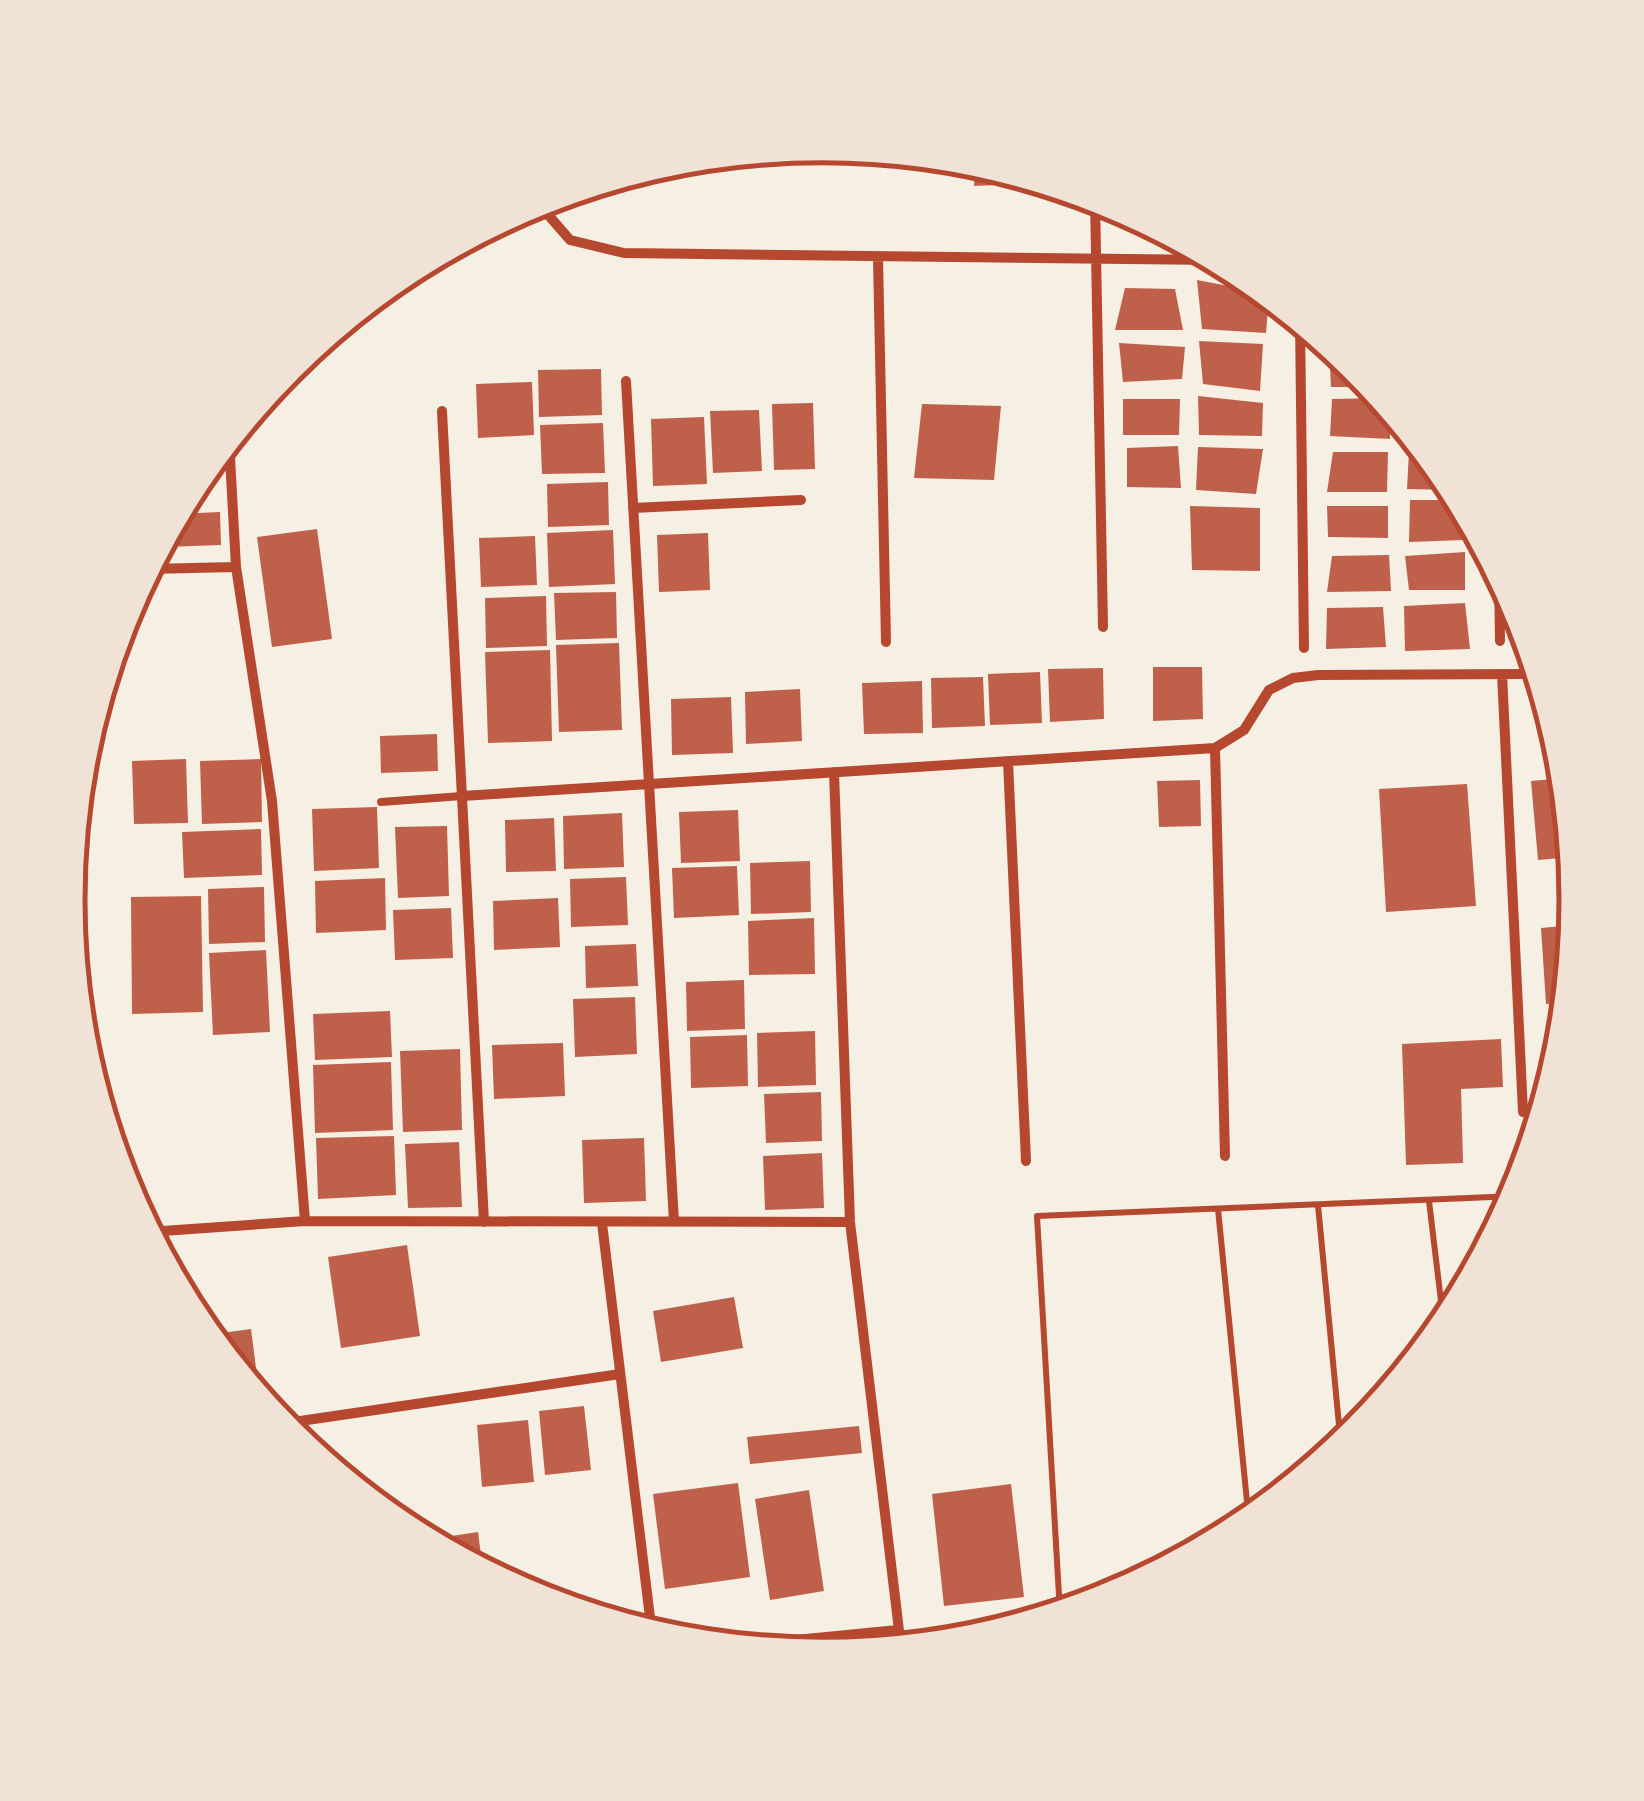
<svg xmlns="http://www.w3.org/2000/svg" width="1644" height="1801" font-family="Quicksand,sans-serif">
<rect width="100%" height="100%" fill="#f6efe4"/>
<path fill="#bf614a" d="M975 162 1041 182V183L974 186Z
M1122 209 1152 225H1120Z
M1197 280 1265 293 1269 296 1266 333 1202 329Z
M1125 288 1175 289 1183 330H1115Z
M1199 341 1263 344 1260 391 1203 384Z
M1119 343 1185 347 1182 379 1123 382Z
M1329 345 1356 367 1372 387H1331Z
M601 369 602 415 539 417 538 370Z
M532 382 534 435 478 438 476 384Z
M1198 396 1263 403 1262 436 1199 435Z
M1381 398 1390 409V439L1330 436 1332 399Z
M1123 399H1180L1179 435H1123Z
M813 403 815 469 774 470 772 404Z
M922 404 1001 406 994 480 914 478Z
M759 410 762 471 713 473 710 411Z
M704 417 707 484 653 486 651 419Z
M603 423 605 473 542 474 540 425Z
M1178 446 1181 488 1127 487V448Z
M1198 447 1263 449 1256 494 1196 490Z
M1409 451 1425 452 1454 490 1407 489Z
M1333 452H1388L1387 492H1327Z
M608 482 609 525 548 527 547 484Z
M1410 500H1459L1465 511 1464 540 1409 542Z
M1190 506 1260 508V571L1192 570Z
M1327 506H1388V538L1328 537Z
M220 512 221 545 165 547V538L177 514Z
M317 529 332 639 272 647 257 537Z
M613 530 615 584 549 587 547 533Z
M708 533 710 590 659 592 657 535Z
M535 536 537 585 481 587 479 538Z
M1465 552V590H1409L1405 556Z
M1389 555 1391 591 1327 592 1332 556Z
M616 592 617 638 556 640 554 593Z
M546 596 547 646 486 648 485 598Z
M1465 603 1470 649 1405 651 1404 606Z
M1383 607 1386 647 1326 649 1327 608Z
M619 643 622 730 559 732 556 645Z
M550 650 552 741 488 743 485 652Z
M1153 667H1202L1203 719 1153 721Z
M1103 668 1104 719 1050 722 1048 669Z
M1040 672 1042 723 990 725 988 674Z
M983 677 985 726 932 728 931 678Z
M922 681 923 733 864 734 862 683Z
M800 689 802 741 746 744 745 692Z
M731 697 733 753 672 755 671 699Z
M437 734 438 771 381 773 380 736Z
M186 759 188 823 134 824 132 761Z
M261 759 262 822 202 824 200 761Z
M1564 778 1572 857 1538 860 1531 781Z
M1200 780 1201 826 1159 827 1157 781Z
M1467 784 1476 906 1386 912 1379 789Z
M377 807 379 868 314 871 312 809Z
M738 810 740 861 681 863 679 812Z
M622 813 624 867 564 869 563 816Z
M554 818 556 871 506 872 505 820Z
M447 826 449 896 398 898 395 827Z
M261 829 262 875 184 878 182 832Z
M810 861 811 912 751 914 750 863Z
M737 866 739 915 674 918 672 868Z
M626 877 628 925 571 927 570 879Z
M385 878 386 930 316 933 315 881Z
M264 887 265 942 209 944 208 889Z
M201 896 203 1012 132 1014 131 897Z
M558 898 560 947 494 950 493 901Z
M451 908 453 958 395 960 393 910Z
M814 918 815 974 749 975 748 921Z
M1574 925 1566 1003 1546 1004 1541 928Z
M636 944 638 986 586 988 585 946Z
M266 950 270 1032 213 1035 209 953Z
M744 980 745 1029 687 1031 686 982Z
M635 997 637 1054 575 1057 573 999Z
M390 1011 392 1057 315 1060 313 1014Z
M815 1031 816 1085 758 1087 757 1033Z
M747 1035 748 1086 691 1088 690 1037Z
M1501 1039 1503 1087 1461 1089 1463 1163 1406 1165 1402 1044Z
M563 1043 565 1096 494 1099 492 1045Z
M460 1049 462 1130 403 1132 400 1051Z
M391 1062 393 1130 315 1133 313 1065Z
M821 1092 822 1141 766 1143 764 1094Z
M394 1136 396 1195 318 1199 316 1138Z
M644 1138 646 1201 584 1203 582 1140Z
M459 1142 462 1207 408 1208 405 1144Z
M822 1153 824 1208 765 1210 763 1156Z
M407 1245 420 1336 341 1348 328 1257Z
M734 1297 743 1348 661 1362 653 1311Z
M251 1329 258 1383 248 1384 207 1335Z
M584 1406 591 1470 545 1475 539 1411Z
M528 1420 534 1482 482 1487 477 1425Z
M859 1426 862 1453 750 1464 747 1437Z
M738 1483 750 1577 665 1589 653 1494Z
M1011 1484 1024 1597 944 1606 932 1494Z
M809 1490 824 1591 770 1600 755 1499Z
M478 1532 483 1571 425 1540Z
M1027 1621 969 1641 932 1644 931 1631Z"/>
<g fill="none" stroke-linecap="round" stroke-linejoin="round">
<path stroke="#b5482f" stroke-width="6" d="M1429 1201 1444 1326
M1318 1205 1341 1446
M1218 1209 1249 1522
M1060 1613 1037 1216 1516 1196"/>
<path stroke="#b5482f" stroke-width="8" d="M381 802 462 796"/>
<path stroke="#b5482f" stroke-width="10" d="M1095 199 1103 627
M537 202 570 240 624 253 1216 260
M878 258 886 642
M1300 321 1304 648
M626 381 674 1222
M442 411 484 1222
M229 439 236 567 272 801 305 1221
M633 508 801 500
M148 569 236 567
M1499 575 1500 641
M1502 674 1523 1112
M1215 748 1225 1156
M1008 761 1026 1161
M834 772 850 1222 901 1647
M462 796 1215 748 1244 730 1269 690 1293 678 1318 675 1538 674
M602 1223 652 1634
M148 1232 305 1221 850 1222
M280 1424 620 1374
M734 1646 898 1630"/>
</g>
<path d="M0 0H1644V1801H0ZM85 900a737 737 0 1 1 1474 0a737 737 0 1 1-1474 0Z" fill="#f1e2d6" fill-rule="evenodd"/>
<path fill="none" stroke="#b5482f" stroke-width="5" d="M85 900a737 737 0 1 1 1474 0a737 737 0 1 1-1474 0Z"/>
</svg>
